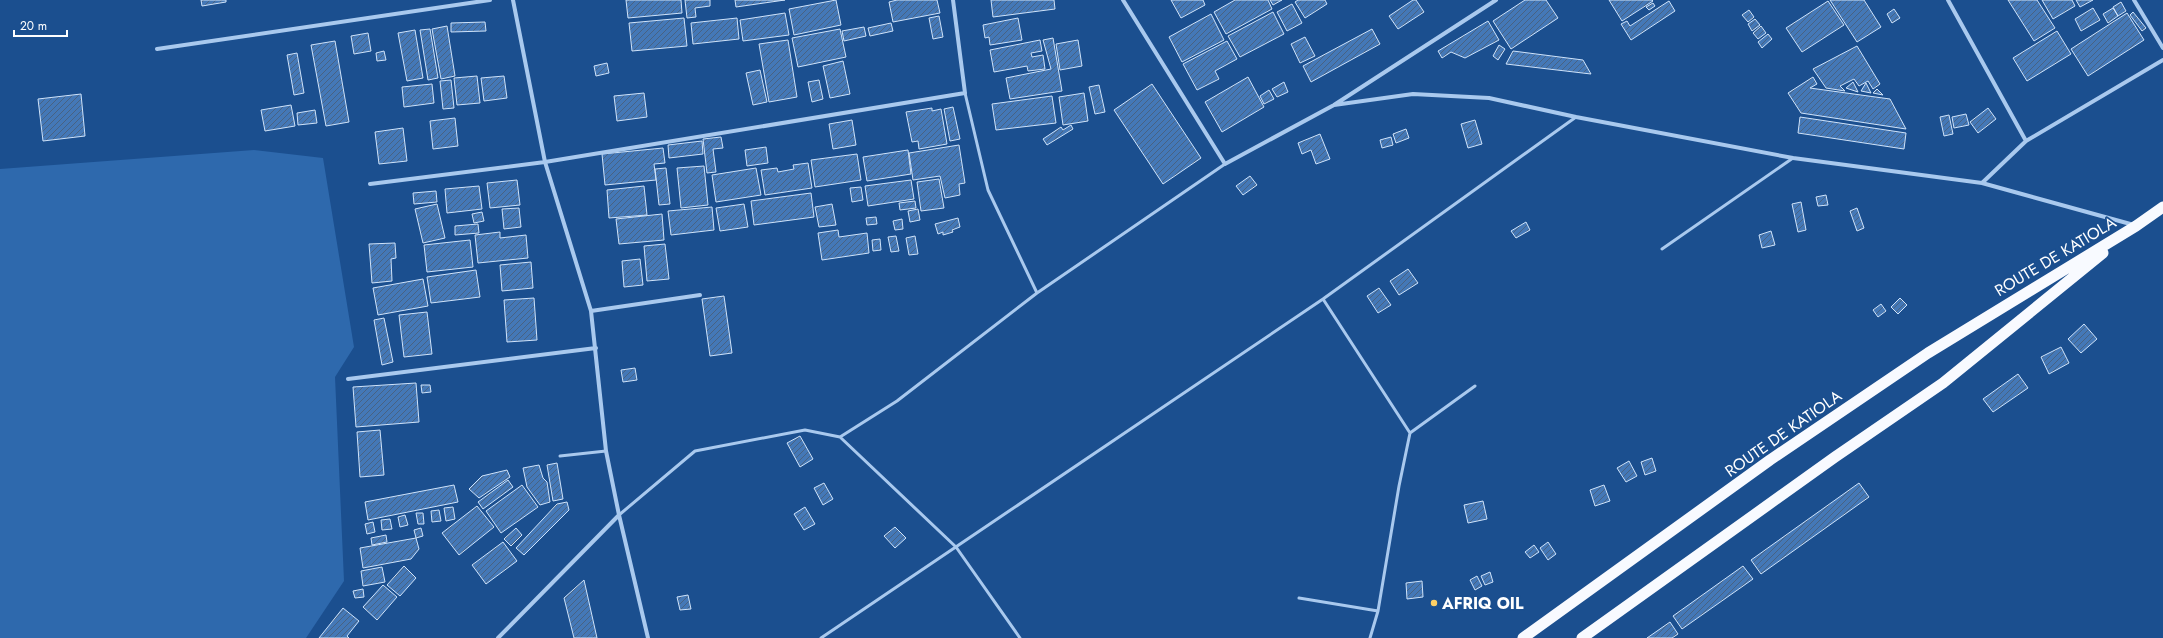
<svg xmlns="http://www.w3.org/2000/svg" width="2163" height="638" font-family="Jost,sans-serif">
<defs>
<pattern id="building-hatch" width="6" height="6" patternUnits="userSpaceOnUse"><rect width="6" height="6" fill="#4478b7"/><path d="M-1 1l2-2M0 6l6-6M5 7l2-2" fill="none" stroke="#486282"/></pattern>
</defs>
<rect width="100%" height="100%" fill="#1b4f8f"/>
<path fill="#2e69ad" d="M254 150 323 158 354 347 335 377 344 581 306 638H0V169Z"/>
<path fill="url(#building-hatch)" stroke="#cfe3fa" d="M201 0H226V2L202 6Z
M626 0H681L682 13 628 18Z
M685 0H710V6L695 8 696 17 687 18Z
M735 0H785L736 7Z
M836 0 841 25 794 35 789 9Z
M897 0H937L940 13 893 22 889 2Z
M991 0H1054L1055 9 993 17Z
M1171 0H1203L1205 5 1181 18Z
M1235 0H1268L1272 9 1226 34 1214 12Z
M1270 0H1282L1273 5Z
M1298 0H1325L1327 4 1305 18 1295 2Z
M1413 0H1416L1424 12 1398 29 1389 16Z
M1525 0H1546L1558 18 1511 49 1493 21Z
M1609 0H1652L1653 1 1622 21Z
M1830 0H1864L1881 27 1857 42Z
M2008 0H2037L2055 28 2034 41Z
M2042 0H2072L2075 6 2053 19Z
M2076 0H2093L2080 7Z
M1669 1 1675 11 1631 40 1621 24 1627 21 1630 26Z
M1828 1 1844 25 1802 52 1786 28Z
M2121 2 2126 11 2118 16 2113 7Z
M1653 3 1655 6 1649 10 1646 7Z
M1292 4 1302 23 1287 31 1277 12Z
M2093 8 2100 20 2081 31 2075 19Z
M2113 8 2118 16 2108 23 2103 14Z
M1894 9 1900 18 1892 23 1887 14Z
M1749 10 1754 17 1748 22 1742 15Z
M1273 12 1284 34 1240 57 1228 36Z
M2133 12 2146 28 2142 31 2130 15Z
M785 13 789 35 743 41 740 20Z
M2127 13 2144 40 2088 76 2071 49Z
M1211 14 1224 40 1182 62 1169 37Z
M939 16 943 37 933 39 929 18Z
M684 18 687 46 632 51 629 23Z
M737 18 739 39 693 44 691 23Z
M1018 18 1022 40 990 45 989 37 985 38 983 25Z
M1755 19 1760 25 1752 31 1748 24Z
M1488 21 1499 40 1465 58 1451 52 1442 58 1438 51Z
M485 22 486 31 451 32V23Z
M891 23 893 31 870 36 868 28Z
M447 26 455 76 441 79 432 29Z
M1761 26 1766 33 1758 39 1753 33Z
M864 27 866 36 844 41 842 31Z
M430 29 438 78 428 80 420 30Z
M840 29 846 57 798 67 792 38Z
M1372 29 1380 44 1311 82 1303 66Z
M415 30 423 78 407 81 398 33Z
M2057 31 2071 54 2027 81 2013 58Z
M368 33 371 51 354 54 351 36Z
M1768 34 1772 39 1762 48 1758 42Z
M1305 37 1315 56 1300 63 1291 44Z
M1053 38 1062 91 1010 99 1006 78 1051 69 1043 40Z
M788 40 797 97 769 102 759 44Z
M1040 40 1042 51 1031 53 1032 57 1043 55 1045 69 1028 71 1027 66 994 72 990 50Z
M1078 40 1082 66 1060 70 1056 44Z
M335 41 349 122 326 126 311 45Z
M1227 41 1237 59 1215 71 1219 79 1197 90 1183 64Z
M1499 45 1505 49 1498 60 1493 56Z
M1857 46 1880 84 1873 89 1868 81 1859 86 1854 79 1840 86 1845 91 1826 88 1813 69Z
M384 51 386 60 377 61 376 53Z
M1513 51 1583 60 1591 74 1506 64Z
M297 53 304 93 294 95 287 55Z
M843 61 850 94 830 98 823 66Z
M607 63 609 73 596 76 594 66Z
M760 70 767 102 753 105 746 73Z
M477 76 480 103 457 105 454 78Z
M504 76 507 98 484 101 481 78Z
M1248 77 1264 107 1222 132 1205 102Z
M1813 77 1817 84 1810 88 1890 99 1906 129 1801 113 1788 93Z
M451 80 454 108 443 109 440 81Z
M819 80 823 99 812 102 808 82Z
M1284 82 1288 92 1277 97 1272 89Z
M1853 82 1858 92 1846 88Z
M1866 83 1871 93 1861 91Z
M432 84 434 103 404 107 402 87Z
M1152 84 1201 158 1163 184 1114 110Z
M1099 85 1105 112 1095 114 1089 87Z
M1877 89 1883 95 1873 93Z
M1269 90 1274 99 1264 104 1260 96Z
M644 93 647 117 617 121 614 96Z
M1084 93 1088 121 1063 125 1059 97Z
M81 94 85 136 43 141 38 99Z
M1052 96 1056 123 996 130 992 104Z
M291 105 295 126 265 131 261 110Z
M953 107 960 139 950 141 944 109Z
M932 108V111L941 109 947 144 919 149 918 141 912 142 906 112Z
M1988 108 1996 119 1978 133 1970 122Z
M315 110 317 123 298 125 297 113Z
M1966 114 1969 125 1954 128 1952 117Z
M1949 115 1953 134 1944 136 1940 117Z
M1800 117 1906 133 1904 149 1798 133Z
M455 118 458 146 433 149 430 121Z
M852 120 856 145 833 149 829 124Z
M1475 120 1482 144 1468 148 1461 124Z
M1071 125 1073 129 1047 145 1043 139 1061 127 1063 130Z
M403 128 407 161 379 164 375 132Z
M1406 129 1409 138 1396 143 1393 134Z
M1320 134 1330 159 1316 164 1311 150 1302 154 1298 143Z
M721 137 723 148 713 149 716 172 707 173 703 139Z
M1391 137 1393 145 1382 148 1380 140Z
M702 141 703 154 669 158 668 145Z
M959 145 965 183 959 184 960 195 945 198 940 176 913 180 909 153Z
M766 147 768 163 747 166 745 150Z
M663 148 665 163 654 164 656 180 605 185 602 154Z
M908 150 911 174 867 181 863 157Z
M857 154 861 180 815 187 811 160Z
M808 163 812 188 765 195 761 170 777 168 778 172 794 169 793 165Z
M704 166 708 205 681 208 677 168Z
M666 168 670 204 659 205 655 169Z
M756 168 761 195 716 202 712 175Z
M1250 176 1257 185 1243 195 1236 186Z
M939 179 944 208 921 211 917 182Z
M517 180 520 205 490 208 487 183Z
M911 180 914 199 868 206 865 186Z
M479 186 482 209 447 213 445 189Z
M644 186 647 215 609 218 607 190Z
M861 187 863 200 852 202 850 188Z
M436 191 437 202 414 204 413 193Z
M811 193 814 217 754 225 751 201Z
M1826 195 1828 205 1818 206 1816 197Z
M915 201 916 208 900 210 899 203Z
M1801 202 1806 230 1798 232 1792 204Z
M437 204 445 238 423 243 415 209Z
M744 204 748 227 720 231 716 208Z
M832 204 836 225 819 227 815 207Z
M712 207 714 230 671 235 668 211Z
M519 208 521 227 504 229 502 209Z
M1857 208 1864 228 1857 231 1850 211Z
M918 209 920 220 910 222 908 211Z
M482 212 484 221 474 223 472 214Z
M662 214 664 240 619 244 616 219Z
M876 217 877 224 867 225 866 218Z
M958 218 960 227 952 230 953 232 943 235V232L938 234 935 224Z
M902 219 903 229 895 230 893 221Z
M1526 222 1530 230 1516 238 1511 231Z
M478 224 479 233 455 235V226Z
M838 230 839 237 867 233 869 253 822 260 818 233Z
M1771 231 1775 245 1762 248 1759 235Z
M500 232V238L526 235 528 258 478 263 475 235Z
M896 236 899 251 891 252 888 237Z
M915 236 918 254 909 255 906 238Z
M880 239 881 250 873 251 872 240Z
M470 240 473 267 427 272 424 245Z
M395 243 396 258 391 259 392 281 372 283 369 244Z
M665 244 669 279 647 281 644 246Z
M640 259 643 285 624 287 622 261Z
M531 262 533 288 502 291 500 265Z
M1408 269 1418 283 1399 295 1390 281Z
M476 270 480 297 431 303 427 277Z
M423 279 428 306 378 315 373 288Z
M1379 288 1391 305 1378 313 1367 296Z
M724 296 732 353 710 356 702 299Z
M534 298 537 340 507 342 504 300Z
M1900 298 1907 305 1898 314 1891 307Z
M1881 304 1886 311 1878 317 1873 310Z
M427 312 432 354 404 357 399 315Z
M384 318 393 362 382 365 374 320Z
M2084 324 2097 339 2081 353 2068 339Z
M2061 347 2069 363 2049 374 2041 357Z
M635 368 637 380 623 382 621 370Z
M2018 374 2028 388 1993 412 1983 399Z
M416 383 419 422 356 427 353 387Z
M421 385H430L431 392 422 393Z
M380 430 384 475 360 477 357 432Z
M800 436 813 459 800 467 787 443Z
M1652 458 1656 471 1645 475 1641 462Z
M1629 461 1637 476 1626 482 1617 468Z
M557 463 563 499 553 501 547 465Z
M539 465 543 478 547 482 550 502 540 505 527 487 523 468Z
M507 470 510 477 479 498 469 489 482 476Z
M508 480 513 487 483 509 478 502Z
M824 483 833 499 823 505 814 488Z
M1859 483 1869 497 1761 574 1751 560Z
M454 485 458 502 368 520 365 502Z
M522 485 538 507 501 533 486 511Z
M1604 485 1610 501 1595 506 1590 490Z
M1483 501 1487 519 1468 523 1464 505Z
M567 502 569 510 524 555 516 548 557 504Z
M477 506 494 527 459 555 442 533Z
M453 507 455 519 446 521 444 508Z
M805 507 815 524 804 530 794 514Z
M439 510 441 521 432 522 431 511Z
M416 513H423L424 524H418Z
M405 515 408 525 400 527 398 517Z
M390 519 392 529 382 530 381 520Z
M373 522 375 532 367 534 365 524Z
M895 527 906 538 895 548 884 536Z
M421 528 423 536 416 538 414 530Z
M516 528 522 535 511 546 504 539Z
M386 535 387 542 372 545 371 538Z
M416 538 419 549 411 559 363 568 360 548Z
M503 542 517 561 486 584 472 565Z
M1548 542 1556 554 1548 560 1540 548Z
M1534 545 1539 552 1530 558 1525 552Z
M404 566 416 578 400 596 387 585Z
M1743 566 1753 579 1682 629 1673 616Z
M382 567 385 582 363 586 361 571Z
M1490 572 1493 582 1485 585 1481 576Z
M1477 576 1482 586 1475 590 1470 580Z
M584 580 597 638H574L564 598Z
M1422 581 1423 597 1407 599 1406 583Z
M383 585 397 597 377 620 363 607Z
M363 589 364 597 355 598 353 591Z
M688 595 691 609 680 610 677 597Z
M343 608 359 621 347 636 349 638H319Z
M1670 622 1678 634 1672 638H1647Z"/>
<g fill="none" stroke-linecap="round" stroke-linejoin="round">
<path stroke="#a9c9ee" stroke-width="3" d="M965 93 988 190 1037 293
M1662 249 1793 158
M1323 299 1410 433 1399 486 1378 611 1370 638
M1410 433 1475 386
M560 456 606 451
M619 515 695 451 805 430 840 437
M1299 598 1378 611
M821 638 1323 299 1576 117
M1020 638 956 547 840 437 897 401 1037 293 1225 164"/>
<path stroke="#a9c9ee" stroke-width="4" d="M513 0 545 162 591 311 606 451 619 515 648 638
M1123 0 1225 164 1334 105 1496 0
M1948 0 2026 141
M2134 0 2163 48
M157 49 490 0
M1334 105 1413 94 1489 98 1576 117 1793 158 1982 183 2134 225
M1982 183 2026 141 2163 60
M370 184 545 162 965 93 953 0
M591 311 700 295
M348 379 596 348
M498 638 619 515"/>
<path stroke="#f8faff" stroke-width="11" d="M1523 638 1770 460 1928 353 2136 226 2163 207
M1582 638 1835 457 1943 383 2103 253"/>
</g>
<circle fill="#ffd166" stroke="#1b4f8f" stroke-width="1.5" cx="1434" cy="603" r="4"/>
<g text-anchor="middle" stroke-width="3.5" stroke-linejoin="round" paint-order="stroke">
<g font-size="16" fill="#fff" stroke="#1b4f8f">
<text transform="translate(2055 256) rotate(-31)" y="6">ROUTE DE KATIOLA</text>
<text transform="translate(1783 433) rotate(-35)" y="6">ROUTE DE KATIOLA</text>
</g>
<g font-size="16" font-weight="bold" fill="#fff" stroke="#1b4f8f" text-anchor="start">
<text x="1442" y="609">AFRIQ OIL</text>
</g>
</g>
<path d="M14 30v6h53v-6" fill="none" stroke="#ffffff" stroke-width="2"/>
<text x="20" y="30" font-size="12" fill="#ffffff" stroke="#1b4f8f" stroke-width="3" paint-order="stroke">20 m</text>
</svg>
